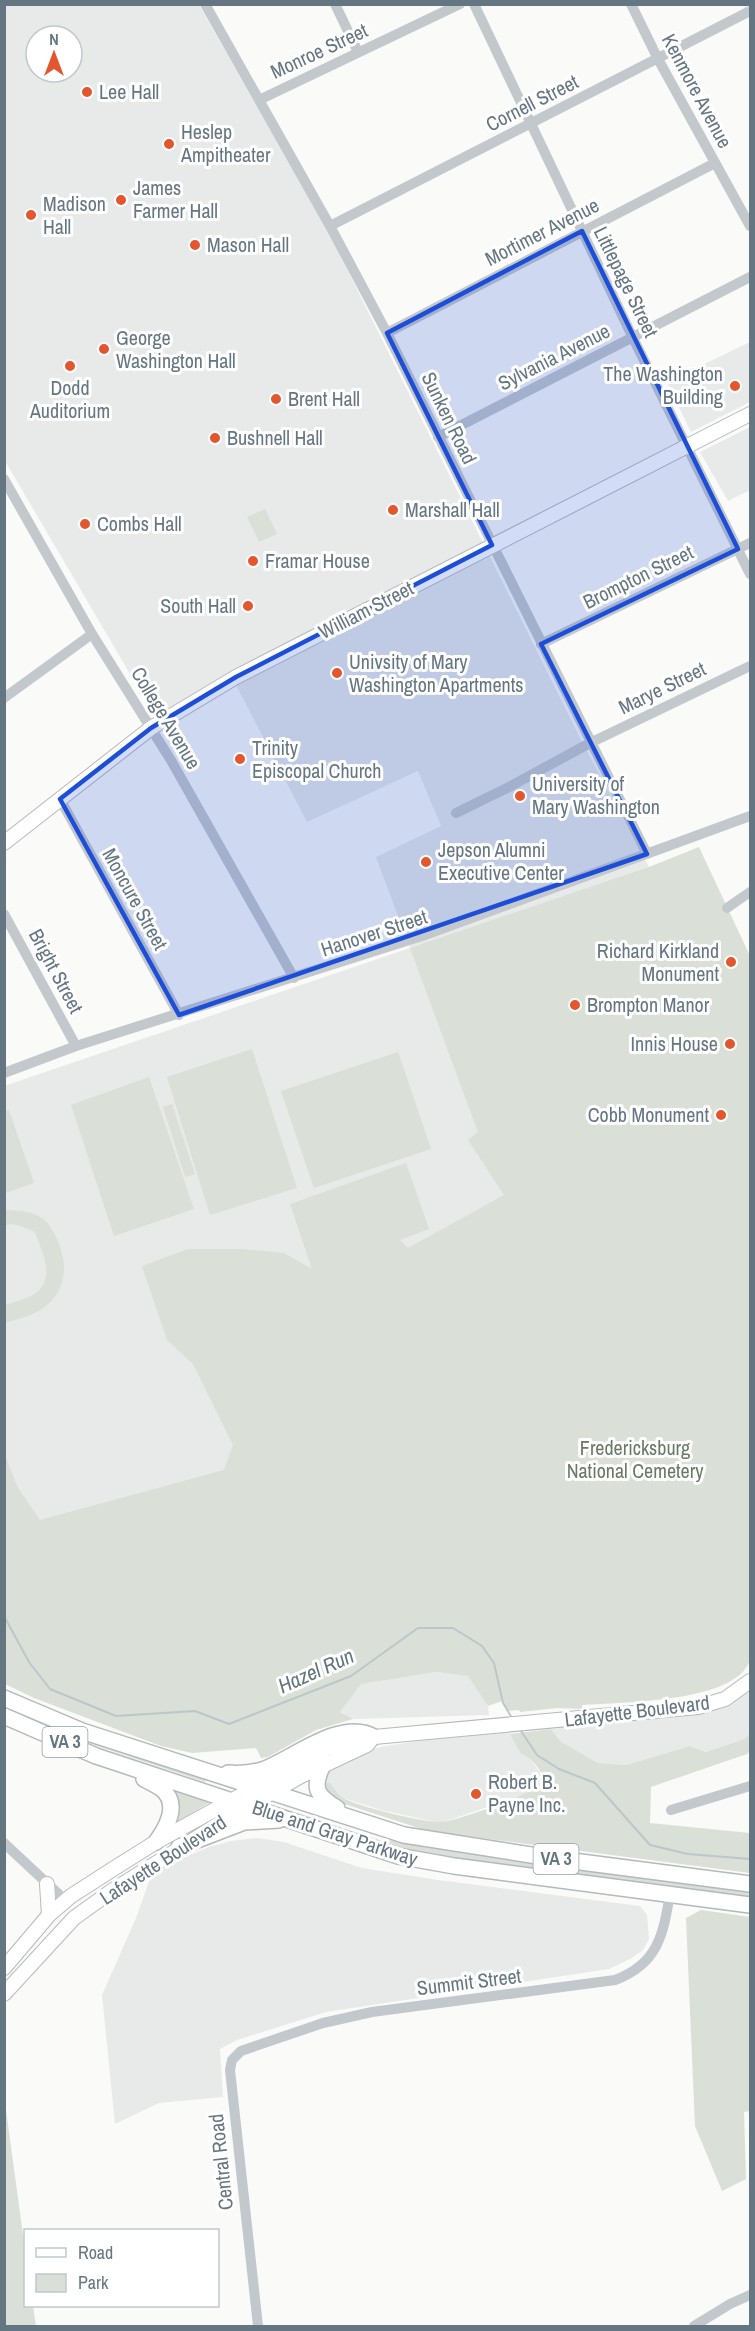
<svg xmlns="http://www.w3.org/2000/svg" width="755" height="2331" font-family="'Archivo Narrow',sans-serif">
<rect width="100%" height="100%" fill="#fafaf8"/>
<path fill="#e8e9e9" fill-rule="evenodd" d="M5 5H199L328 231 580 738 649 867 714 1079 398 1254 256 1471 5 1545 4 1086 410 948 376 857 441 826 418 771 307 822 236 685 163 730 5 461ZM36 36H72V72H36Z
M750 342V402L691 432 667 382Z
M750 427V490L728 501 700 452Z
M436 1672 469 1676 488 1706 489 1715 353 1719 340 1712 360 1684Z
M750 1691V1734L742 1740 704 1752 690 1746 626 1765 598 1763 560 1741 551 1729 701 1714 723 1708Z
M509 1731 521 1754 528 1756 543 1777 544 1784 534 1791 514 1798 441 1823 381 1810 343 1798 329 1782 321 1786 323 1773 364 1751 385 1746 467 1734Z
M257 1838 284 1842 362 1868 438 1880 640 1906 647 1915 649 1939 643 1950 630 1959 609 1969 326 2012 237 2040 220 2049 223 2097 159 2103 115 2124 102 1995 136 1918 151 1876 180 1859 209 1847 231 1841Z"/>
<path fill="#dadfd7" d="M265 509 277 534 259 542 247 517Z
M699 847 750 956V1660C736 1703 621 1702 582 1705L583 1709 557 1708 520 1712 519 1710 508 1711 502 1701 488 1706 468 1676 436 1672 361 1684 340 1712 353 1719 316 1730 268 1757 261 1758 256 1748 192 1753 161 1746 34 1698 5 1684 4 1453 18 1488 40 1520 224 1470 233 1445 193 1364 167 1340 142 1266 188 1249H242L284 1253 312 1269 290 1204 406 1163 429 1229 400 1240 408 1248 504 1195 468 1140 478 1132 410 948 649 867Z
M252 1049 297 1188 210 1215 167 1077Z
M398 1052 431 1149 314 1188 281 1091Z
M149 1077 194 1209 114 1236 71 1105Z
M172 1104 195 1174 185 1177 163 1107Z
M9 1110 34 1183 5 1193V1111Z
M5 1210C16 1211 30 1210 40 1217 47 1220 51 1228 55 1235 68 1260 69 1290 43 1308 32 1316 18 1319 5 1323V1305C14 1302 28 1299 36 1293 56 1277 42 1252 35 1232 26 1228 15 1222 5 1225Z
M4 1703 207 1777 205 1782 97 1746 5 1710Z
M551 1729 560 1741 598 1763 626 1765 690 1746 705 1752 742 1740 750 1734V1751L747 1754 651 1787 650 1823 750 1833V1873L428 1831 329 1799 321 1786 329 1782C334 1787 339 1796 345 1799 361 1807 421 1822 440 1822 454 1823 531 1793 544 1784 544 1773 532 1757 521 1754L510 1734Z
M167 1785 212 1801 174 1824Z
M400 1839 750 1888V1899L439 1858 394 1848 379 1842Z
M701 1910 750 1917V2111L744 2112 746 2179 722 2191 695 2126 686 1918Z
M4 2095 25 2250 26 2306H33L36 2326H5Z"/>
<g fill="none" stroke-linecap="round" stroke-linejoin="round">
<path stroke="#bbc7cb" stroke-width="2" d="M4 1616 29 1662 50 1689 116 1716 195 1711 229 1724 351 1676 418 1628H453L482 1646 494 1663 503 1703 512 1718
M519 1728 537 1755 559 1769 595 1783 650 1845 688 1854 750 1859"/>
<g stroke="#b5babe" stroke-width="16">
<path id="major" d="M4 843 151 728 236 677 750 414
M47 1884 49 1915
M4 1968 49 1915 71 1896 113 1869 156 1842 327 1748 374 1737 698 1707 725 1699 750 1681
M4 1994 74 1918 113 1890 248 1806 301 1776 367 1745 371 1740"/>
</g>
<g stroke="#b4b9bd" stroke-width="18">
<path id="highway" d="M4 1698 82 1731 404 1835 550 1858 750 1884
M4 1716 96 1756 398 1856 454 1866 750 1905
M323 1765C312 1787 316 1796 337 1808
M228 1773C240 1774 253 1773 265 1769 295 1757 342 1718 374 1737
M144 1779C150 1782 156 1785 162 1789 180 1804 167 1827 156 1842
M179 1847 244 1822 279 1820"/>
</g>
<path stroke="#c3c8cc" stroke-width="10" d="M205 4 330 226 387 333 647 854
M335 4 358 52
M474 4 633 338 750 574
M631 4 658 59 750 226
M259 100 460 4
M330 226 750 11
M387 333 715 163
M438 437 750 277
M4 479 92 634 172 762 294 978
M541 644 750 543
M4 698 92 634
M60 799 179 1015
M456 813 507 788 590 743 750 666
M727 908 750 892
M4 914 76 1046
M4 1073 76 1046 425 935 750 816
M671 1810 750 1786
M4 1843 65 1900
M258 2326 230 2070 232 2060 241 2051 323 2023 372 2012 615 1980C658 1964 663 1935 670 1894
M694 2326 730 2304 750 2295"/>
<use href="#major" stroke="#fff" stroke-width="14"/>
<use href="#highway" stroke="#fff" stroke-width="15"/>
</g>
<path fill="#1d4ed8" fill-opacity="0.2" stroke="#1d4ed8" stroke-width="4.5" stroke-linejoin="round" d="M582 231 738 549 541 644 647 854 179 1015 60 799 151 728 236 677 492 545 387 333Z"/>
<g fill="#e4572e" stroke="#fff" stroke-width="2">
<circle cx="87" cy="92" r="6"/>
<circle cx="169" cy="144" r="6"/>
<circle cx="121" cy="200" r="6"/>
<circle cx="31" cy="215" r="6"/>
<circle cx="195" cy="245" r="6"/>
<circle cx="104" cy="349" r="6"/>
<circle cx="70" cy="366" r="6"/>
<circle cx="735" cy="386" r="6"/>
<circle cx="276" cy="399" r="6"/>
<circle cx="215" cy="438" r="6"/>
<circle cx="393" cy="510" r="6"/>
<circle cx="85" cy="524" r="6"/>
<circle cx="253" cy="561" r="6"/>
<circle cx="248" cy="606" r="6"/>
<circle cx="337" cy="673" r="6"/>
<circle cx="240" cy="759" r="6"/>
<circle cx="520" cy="796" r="6"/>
<circle cx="426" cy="862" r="6"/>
<circle cx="731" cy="962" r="6"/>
<circle cx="575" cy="1005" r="6"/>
<circle cx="730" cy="1044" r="6"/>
<circle cx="721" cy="1115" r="6"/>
<circle cx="476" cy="1794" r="6"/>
</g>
<g text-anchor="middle" stroke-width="6" stroke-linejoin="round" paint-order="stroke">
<g fill="#fff" stroke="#939fa8" stroke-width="1.5">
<rect x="42.5" y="1727" width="45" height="30" rx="4.5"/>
<rect x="533.5" y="1844" width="45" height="30" rx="4.5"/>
</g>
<g font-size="18" font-weight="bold" fill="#657683">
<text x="65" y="1748">VA 3</text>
<text x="556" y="1865">VA 3</text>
</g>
<g font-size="20" fill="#657683" stroke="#fff">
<text transform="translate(319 51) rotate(-25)" y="7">Monroe Street</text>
<text transform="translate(697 91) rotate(62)" y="7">Kenmore Avenue</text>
<text transform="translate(532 103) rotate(-27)" y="7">Cornell Street</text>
<text transform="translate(542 232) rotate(-27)" y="7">Mortimer Avenue</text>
<text transform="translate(626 282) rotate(64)" y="7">Littlepage Street</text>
<text transform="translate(554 357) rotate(-27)" y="7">Sylvania Avenue</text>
<text transform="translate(449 418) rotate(64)" y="7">Sunken Road</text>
<text transform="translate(638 577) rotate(-26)" y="7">Brompton Street</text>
<text transform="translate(366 610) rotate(-27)" y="7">William Street</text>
<text transform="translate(662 688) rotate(-26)" y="7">Marye Street</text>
<text transform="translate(166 718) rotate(59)" y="7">College Avenue</text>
<text transform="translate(135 899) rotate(61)" y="7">Moncure Street</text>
<text transform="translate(374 933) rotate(-18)" y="7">Hanover Street</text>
<text transform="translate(56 971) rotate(62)" y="7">Bright Street</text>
<text transform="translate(637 1711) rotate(-7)" y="7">Lafayette Boulevard</text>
<text transform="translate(335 1833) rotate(18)" y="7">Blue and Gray Parkway</text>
<text transform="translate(163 1860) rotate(-33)" y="7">Lafayette Boulevard</text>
<text transform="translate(469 1982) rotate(-7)" y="7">Summit Street</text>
<text transform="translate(221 2162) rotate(-96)" y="7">Central Road</text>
</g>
<g font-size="20" fill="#657683" stroke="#fff" text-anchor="start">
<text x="99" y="99">Lee Hall</text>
<text x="181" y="139">Heslep<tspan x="181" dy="23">Ampitheater</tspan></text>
<text x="133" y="195">James<tspan x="133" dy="23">Farmer Hall</tspan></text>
<text x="43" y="211">Madison<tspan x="43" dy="23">Hall</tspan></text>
<text x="207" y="252">Mason Hall</text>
<text x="116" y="345">George<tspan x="116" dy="23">Washington Hall</tspan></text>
<text x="723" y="381" text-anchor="end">The Washington<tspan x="723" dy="23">Building</tspan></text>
<text x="70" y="395" text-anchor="middle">Dodd<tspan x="70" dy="23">Auditorium</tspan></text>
<text x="288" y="406">Brent Hall</text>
<text x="227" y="445">Bushnell Hall</text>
<text x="405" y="517">Marshall Hall</text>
<text x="97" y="531">Combs Hall</text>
<text x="265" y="568">Framar House</text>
<text x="236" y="613" text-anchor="end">South Hall</text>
<text x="349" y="669">Univsity of Mary<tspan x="349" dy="23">Washington Apartments</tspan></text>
<text x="252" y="755">Trinity<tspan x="252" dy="23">Episcopal Church</tspan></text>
<text x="532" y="791">University of<tspan x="532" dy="23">Mary Washington</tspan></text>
<text x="438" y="857">Jepson Alumni<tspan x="438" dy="23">Executive Center</tspan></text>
<text x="719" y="958" text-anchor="end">Richard Kirkland<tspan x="719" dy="23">Monument</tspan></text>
<text x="587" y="1012">Brompton Manor</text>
<text x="718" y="1051" text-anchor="end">Innis House</text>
<text x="709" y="1122" text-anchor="end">Cobb Monument</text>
<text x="488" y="1789">Robert B.<tspan x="488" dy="23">Payne Inc.</tspan></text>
</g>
<g font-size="20" fill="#687a64" stroke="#fff">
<text x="635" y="1455">Fredericksburg<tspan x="635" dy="23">National Cemetery</tspan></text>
</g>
<g font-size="21" font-style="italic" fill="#60757c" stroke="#fff">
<text transform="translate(316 1671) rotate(-24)" y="7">Hazel Run</text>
</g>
</g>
<rect width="755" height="2331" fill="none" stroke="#657683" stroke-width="12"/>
<rect x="24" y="2229" width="195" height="78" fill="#ffffff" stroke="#c1c8cd" stroke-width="1.5"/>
<rect x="36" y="2248" width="30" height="9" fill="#ffffff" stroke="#c1c8cd" stroke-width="1.5"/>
<text x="78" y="2259" font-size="18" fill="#657683">Road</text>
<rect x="36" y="2274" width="30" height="18" fill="#dadfd7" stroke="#c1c8cd" stroke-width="1.5"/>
<text x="78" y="2289" font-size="18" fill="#657683">Park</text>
<g transform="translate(54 54)"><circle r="28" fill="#ffffff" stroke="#c1c8cd" stroke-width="1.5"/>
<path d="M0-4.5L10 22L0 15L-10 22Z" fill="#e4572e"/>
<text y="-9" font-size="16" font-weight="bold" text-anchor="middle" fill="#657683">N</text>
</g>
</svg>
